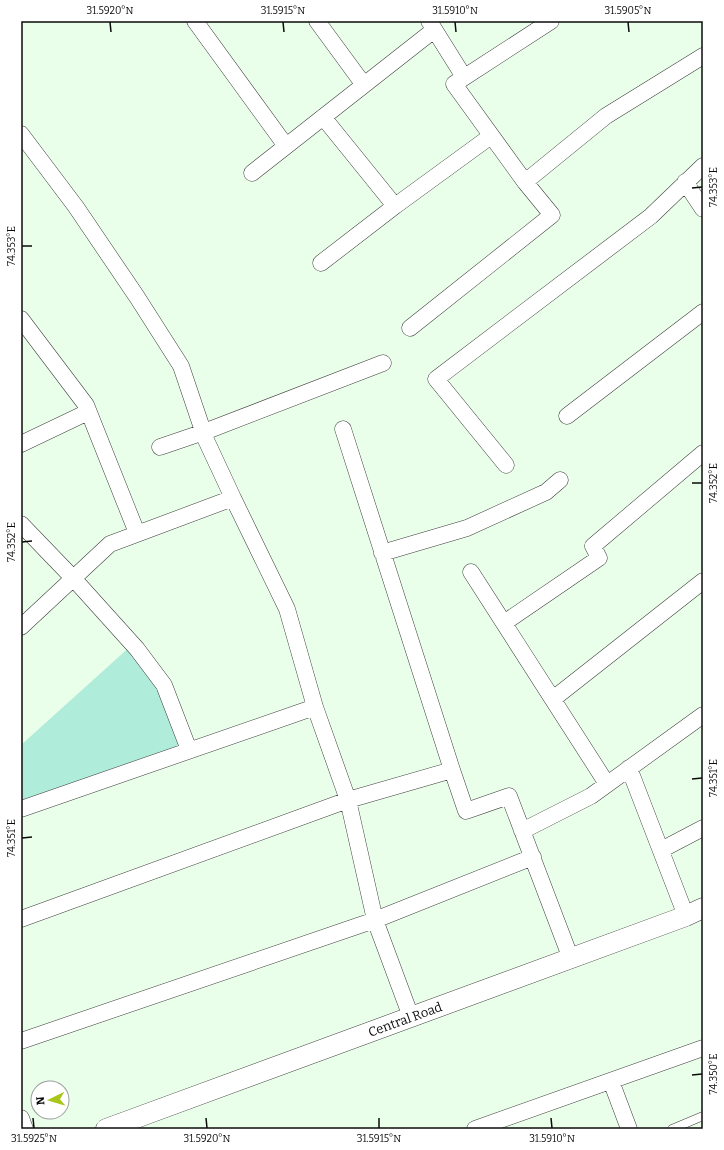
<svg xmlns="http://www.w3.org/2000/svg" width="724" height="1150" font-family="Bitter,serif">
<rect width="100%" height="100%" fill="#eaffea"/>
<path fill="#b0ecda" d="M133 644 164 685 189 750 21 809V745Z"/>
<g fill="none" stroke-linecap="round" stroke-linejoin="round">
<g stroke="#3e3e3e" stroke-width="9">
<path id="service" d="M672 1129 703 1116"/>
</g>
<g stroke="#3e3e3e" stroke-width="17">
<path id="minor" d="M195 21 286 146
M317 21 364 85
M429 21 464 77
M323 117 395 206
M21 134 76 207 137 297 181 366 206 440 233 498
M252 173 434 30
M525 182 606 116 703 56
M685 182 703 209
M321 263 395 206 491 136
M21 319 86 405 137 533
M410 328 552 215 525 182 454 84 551 21
M567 416 703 312
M21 444 88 412
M160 447 204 432 383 363
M506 465 436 379 651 216 703 166
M21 524 73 578 137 649 164 685 189 750
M382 553 467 528 546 492 560 480
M471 572 607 784
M504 623 599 558 593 546 703 453
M21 627 110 544 233 498 287 609 315 707 348 800 375 920 411 1017
M553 699 703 581
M629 768 686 916
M452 770 466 811 509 796 571 959
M21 809 315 707
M522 831 591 796 703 715
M661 850 703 828
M21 919 348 800 452 770 343 429
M21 1041 375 920 533 857
M611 1081 629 1129
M21 1118 25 1129
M475 1129 703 1048"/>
</g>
<g stroke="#3e3e3e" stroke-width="21">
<path id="tertiary" d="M106 1129 686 916 703 908"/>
</g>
<use href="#service" stroke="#fff" stroke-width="8"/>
<use href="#minor" stroke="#fff" stroke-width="16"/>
<use href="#tertiary" stroke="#fff" stroke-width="20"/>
</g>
<path fill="none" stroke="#0b0b0b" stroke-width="1.5" d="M110 22 111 32M283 22 284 32M455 22 456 32M628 22 629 32M692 188 702 187M22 246H32M692 483H702M22 542 32 541M692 779 702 778M22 838 32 837M692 1075 702 1074M33 1118 34 1128M206 1118 207 1128M379 1118V1128M551 1118 552 1128"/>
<g text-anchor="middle" stroke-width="4" stroke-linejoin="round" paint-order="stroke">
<g font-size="13" fill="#0b0b0b" stroke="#fff">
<text transform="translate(405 1019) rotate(-20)" y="5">Central Road</text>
</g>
</g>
<rect width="724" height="1150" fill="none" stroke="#ffffff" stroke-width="44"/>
<g transform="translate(50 1100) rotate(265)"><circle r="19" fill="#ffffff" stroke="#9d9d9d"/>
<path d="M0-3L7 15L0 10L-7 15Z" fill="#aac619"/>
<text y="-6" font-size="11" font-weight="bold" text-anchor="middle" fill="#0b0b0b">N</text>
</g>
<rect x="22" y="22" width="680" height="1106" fill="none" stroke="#0b0b0b" stroke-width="1.5"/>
<g font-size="10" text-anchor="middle" fill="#0b0b0b">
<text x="110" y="14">31.5920°N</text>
<text x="283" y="14">31.5915°N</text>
<text x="455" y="14">31.5910°N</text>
<text x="628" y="14">31.5905°N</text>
<text transform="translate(713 187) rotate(-90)" y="4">74.353°E</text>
<text transform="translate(11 246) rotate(-90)" y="4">74.353°E</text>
<text transform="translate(713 483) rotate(-90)" y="4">74.352°E</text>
<text transform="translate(11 542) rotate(-90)" y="4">74.352°E</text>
<text transform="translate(713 778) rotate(-90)" y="4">74.351°E</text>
<text transform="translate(11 838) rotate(-90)" y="4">74.351°E</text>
<text transform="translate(713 1074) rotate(-90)" y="4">74.350°E</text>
<text x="34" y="1142">31.5925°N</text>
<text x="207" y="1142">31.5920°N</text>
<text x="379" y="1142">31.5915°N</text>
<text x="552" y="1142">31.5910°N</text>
</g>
</svg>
